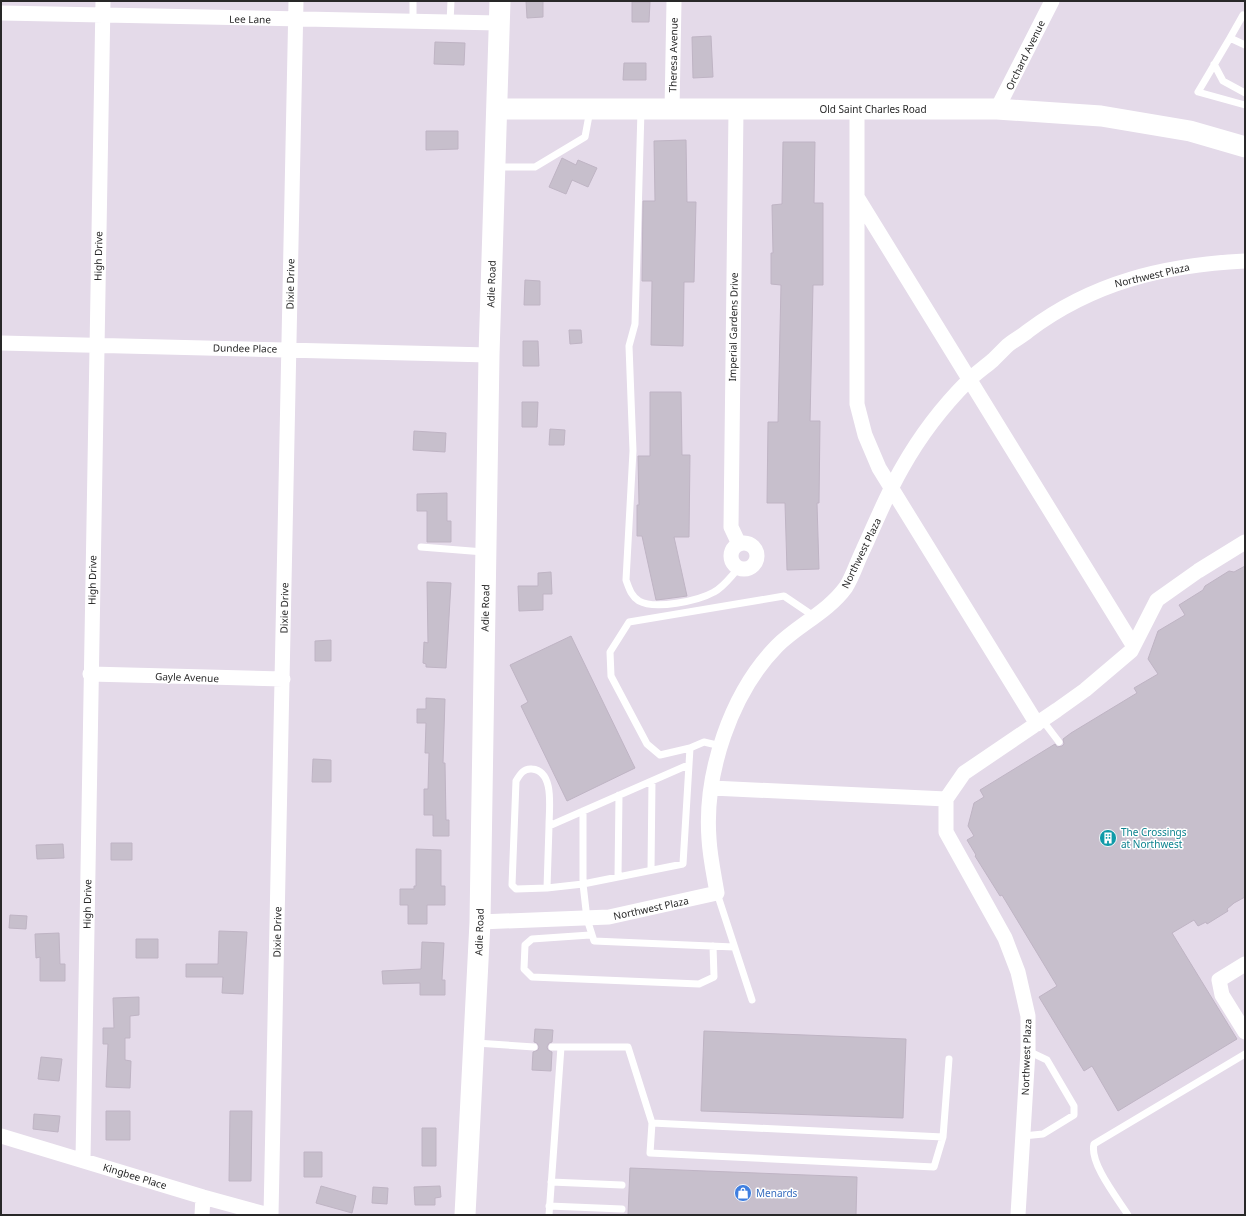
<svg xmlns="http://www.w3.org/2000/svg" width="1246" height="1216" font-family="'Noto Sans',sans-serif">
<rect width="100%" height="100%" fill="#e4dae9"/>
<path fill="#c7bfcc" stroke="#bfb4c4" d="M526 1H543V17L527 18Z
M632 2H650L649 22H632Z
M711 36 713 77 693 78 692 37Z
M435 42 465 43 464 65 434 64Z
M624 63H646V80H623Z
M426 131H458V149L426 150Z
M686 140 687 202H696L694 282H684L683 346 651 345 652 281H642L643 201H655L654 141Z
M783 142H815L814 203H823V285H813L810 421H820L819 503H817L819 569 787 570 785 503H767L768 422H778L781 285 771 284V253H773L772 205 782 204Z
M562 158 576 165 578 160 597 168 588 187 572 180 566 194 549 187Z
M525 280 540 281V305H524Z
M569 330H581L582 343 570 344Z
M523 341H538L539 366H523Z
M650 392H681L682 455H690L689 537H674L687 596 665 599 656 600 642 536H637V505H639L638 456H650Z
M522 402H538L537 427H522Z
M550 429 565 430 564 445H549Z
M414 431 446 433 445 452 413 450Z
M447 493V521H451V542H427V511H417V494Z
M1245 566V897L1234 903 1227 909 1228 911 1207 924 1206 922 1198 926 1194 920 1172 933 1237 1039 1118 1111 1092 1066 1084 1071 1039 997 1057 986 1002 895 1000 896 975 856 976 855 967 840 974 836 968 826 974 803 984 797 980 790 1055 744 1057 747 1062 746 1064 744 1063 739 1071 733 1137 693 1134 688 1158 674 1148 659 1158 631 1185 615 1179 605 1203 590 1205 586 1229 571 1234 572Z
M551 572 552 594H543V610L519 611 518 586H538V573Z
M427 582 451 583 446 668 426 667V664L423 663 424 642 428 643Z
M571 636 635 768 567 801 521 706 528 702 510 665Z
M331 640V661H315V641Z
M426 698 445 699 443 763H445L446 820H449V836H433V815H424V789H428L429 753H425L426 723H417V709H426Z
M313 759 331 760V782H312Z
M111 843H132V860H111Z
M63 844 64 858 37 859 36 845Z
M416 849 441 850V886H445V905H427V924H408V905H400V889H414V886H416Z
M10 915 27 916 26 929 9 928Z
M219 931 247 932 243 994 222 993 223 977H186V964H218Z
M59 933 60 964H65V981H40V957L36 958 35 934Z
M136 939H158V958H136Z
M422 942 444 943 442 980H445V995H420V983L383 984 382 971 421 969Z
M139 997V1015L130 1016V1038H125V1060L131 1061 130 1088 106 1087 108 1044H103V1028H114L113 998Z
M535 1029 553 1030 552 1042 549 1043 547 1047 548 1050 552 1052 551 1071 532 1070 533 1052 538 1050 539 1047 537 1043 534 1042Z
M704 1031 906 1039 903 1118 701 1111Z
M41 1057 62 1059 59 1081 38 1079Z
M106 1111H130V1140H106Z
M230 1111H252L251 1181H229Z
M34 1114 60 1116 58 1132 33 1129Z
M422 1128H436V1166H422Z
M304 1152H322V1177H304Z
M630 1168 857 1177 856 1215H628Z
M321 1186 356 1196 352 1213 316 1203Z
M440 1186 441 1197 435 1198V1205H415L414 1187Z
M373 1187 388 1188 387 1204 372 1203Z"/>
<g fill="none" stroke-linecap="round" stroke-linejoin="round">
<path stroke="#fff" stroke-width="7" d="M413 22V1
M450 22 451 1
M1230 38 1243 15 1245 16
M1245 45 1230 38 1198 92 1245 105
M1214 64 1223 81 1245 93
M641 110 635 324 629 346 633 451 626 580C629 588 631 596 639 601 655 610 698 601 714 592 724 587 731 576 739 568
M497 167H535L585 137 590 110
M421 547 484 552
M1043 721 1059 742
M721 746 704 742 690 748 683 864 583 884 587 919 594 941 734 947
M690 748 660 755 647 744 611 676 610 652 629 622 784 596 815 617
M549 826C549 809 555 771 532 769 524 768 520 774 516 781L512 885 516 889 547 888 583 884V811
M651 870 652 781
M618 877 619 795
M547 888 549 826 688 765
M717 893 752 1000
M590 935 532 939 525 945 524 969 532 977 699 984 714 977 713 946
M476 1043 534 1047
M552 1047H628L652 1123 943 1137 949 1059
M652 1123 650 1153 934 1167 943 1137
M1023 1136 1043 1134 1074 1115V1106L1047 1060 1028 1051
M551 1182 622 1185
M549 1206 622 1209
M549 1215 561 1047
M1128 1215C1118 1199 1089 1163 1094 1144L1245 1054"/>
<path stroke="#fff" stroke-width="15" d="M1 13 499 23
M857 109V404L865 435 879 468 1037 724
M997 109 1052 1
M672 110 674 1
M736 110 731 527 739 544
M857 197 1133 645
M1 343 489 355
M731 556a13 13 0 1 1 26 0a13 13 0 1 1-26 0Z
M90 674 283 679
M712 788 946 799
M480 922 609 917 717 893C714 875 710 857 709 839 704 773 731 693 777 646 798 625 828 612 846 587 853 576 857 562 863 550 876 522 887 494 902 468 920 436 943 406 968 381 976 373 985 367 993 360 997 356 1001 352 1006 347 1012 341 1021 337 1028 331 1093 282 1165 265 1245 261
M1245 964 1219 980 1222 995 1245 1032
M1 1136 203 1197 269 1215
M83 1160 103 1
M202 1215 203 1197
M271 1215 296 1
M1018 1215 1028 1051V1016L1018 972 1005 938 946 832V799L964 773 1057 710 1085 690 1131 651 1157 600 1198 571 1245 542"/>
<path stroke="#fff" stroke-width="21" d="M497 109H997L1101 116 1190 131 1245 147
M465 1215 480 922 489 355 500 1"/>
</g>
<defs>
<g id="building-disc" transform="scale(0.9)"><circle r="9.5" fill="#0f9aa8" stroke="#fff"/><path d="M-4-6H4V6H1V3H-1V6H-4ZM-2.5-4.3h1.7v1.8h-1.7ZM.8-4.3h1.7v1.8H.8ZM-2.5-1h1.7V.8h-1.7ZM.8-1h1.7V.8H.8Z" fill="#fff"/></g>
<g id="shop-disc" transform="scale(0.9)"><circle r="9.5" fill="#3f7fe0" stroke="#fff"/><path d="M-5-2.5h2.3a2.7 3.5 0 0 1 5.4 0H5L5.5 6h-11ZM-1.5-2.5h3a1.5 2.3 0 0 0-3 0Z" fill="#fff"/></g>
</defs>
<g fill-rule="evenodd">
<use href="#building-disc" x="1108" y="838"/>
<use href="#shop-disc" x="743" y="1193"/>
</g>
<g text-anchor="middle" stroke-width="3" stroke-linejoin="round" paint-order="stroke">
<g font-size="10" fill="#282828" stroke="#fff">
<text transform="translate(250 19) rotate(1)" y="4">Lee Lane</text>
<text transform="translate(673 55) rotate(-89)" y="4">Theresa Avenue</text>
<text transform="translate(1025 55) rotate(-64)" y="4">Orchard Avenue</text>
<text x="873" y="113">Old Saint Charles Road</text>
<text transform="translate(98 256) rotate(-89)" y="4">High Drive</text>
<text transform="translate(1152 275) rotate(-13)" y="4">Northwest Plaza</text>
<text transform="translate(290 284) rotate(-89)" y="4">Dixie Drive</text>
<text transform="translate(491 284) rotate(-88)" y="4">Adie Road</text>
<text transform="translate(733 327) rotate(-89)" y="4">Imperial Gardens Drive</text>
<text transform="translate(245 348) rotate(1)" y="4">Dundee Place</text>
<text transform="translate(861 553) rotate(-64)" y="4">Northwest Plaza</text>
<text transform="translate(92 580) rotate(-89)" y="4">High Drive</text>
<text transform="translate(284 608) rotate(-89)" y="4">Dixie Drive</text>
<text transform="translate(485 608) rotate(-89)" y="4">Adie Road</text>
<text transform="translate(187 677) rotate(2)" y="4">Gayle Avenue</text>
<text transform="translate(87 904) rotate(-89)" y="4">High Drive</text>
<text transform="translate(651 908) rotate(-12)" y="4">Northwest Plaza</text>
<text transform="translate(277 932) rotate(-89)" y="4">Dixie Drive</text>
<text transform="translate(479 932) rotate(-88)" y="4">Adie Road</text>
<text transform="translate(1026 1057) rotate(-88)" y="4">Northwest Plaza</text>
<text transform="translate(135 1176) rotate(17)" y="4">Kingbee Place</text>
</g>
<g font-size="10" fill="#0d838f" stroke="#fff" text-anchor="start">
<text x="1121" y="836">The Crossings<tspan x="1121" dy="12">at Northwest</tspan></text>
</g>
<g font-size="10" fill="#366cbe" stroke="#fff" text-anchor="start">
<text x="756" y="1197">Menards</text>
</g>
</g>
<rect width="1246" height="1216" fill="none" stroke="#282828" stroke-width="4"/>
</svg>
